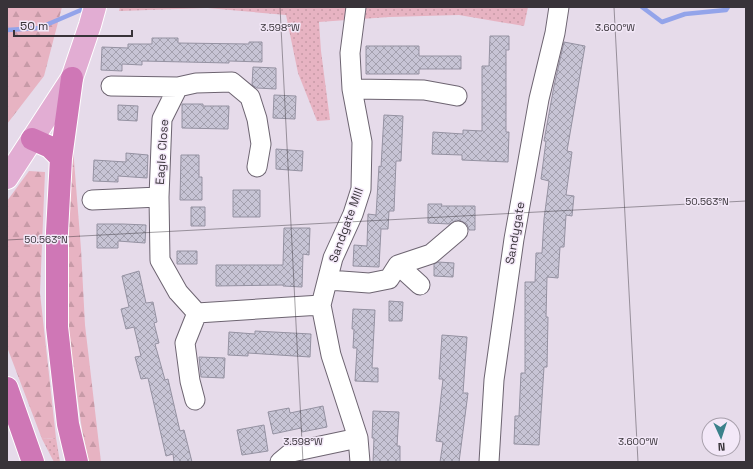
<svg xmlns="http://www.w3.org/2000/svg" width="753" height="469" font-family="'Space Grotesk',sans-serif">
<defs>
<pattern id="green-dots" width="8" height="8" patternUnits="userSpaceOnUse"><rect width="8" height="8" fill="#e7b3c2"/><path d="M2 2h.1M6 6h.1" fill="none" stroke="#c79aa7" stroke-width="1.8" stroke-linecap="round"/></pattern>
<pattern id="forest-firs" width="22" height="20" patternUnits="userSpaceOnUse"><rect width="22" height="20" fill="#e7b3c2"/><path d="M5 1l3.5 6h-7zM16 11l3.5 6h-7z" fill="#c79aa7"/></pattern>
<pattern id="building-cross-hatch" width="8" height="8" patternUnits="userSpaceOnUse"><rect width="8" height="8" fill="#c7c4d5"/><path d="M0 0l8 8M0 8l8-8" fill="none" stroke="#a3a0ae"/></pattern>
</defs>
<rect width="100%" height="100%" fill="#e6dbea"/>
<path fill="url(#green-dots)" d="M120 7H528L524 26 459 15 389 17 319 22 321 51 330 120 317 121 298 73 286 15 207 8 119 11Z
M56 438 60 462H54L42 439Z"/>
<path fill="url(#forest-firs)" d="M7 7H62L44 76 7 124Z
M73 148 81 249 85 325 101 462H89L82 430 68 329 67 246Z
M29 171 45 172 40 293 56 438 42 439 7 347V201Z"/>
<g fill="none" stroke-linecap="round" stroke-linejoin="round">
<path stroke="#93a4ea" stroke-width="4.5" d="M642 7 662 22 685 14 726 10 728 7
M7 30 39 28 81 10"/>
</g>
<path fill="url(#building-cross-hatch)" stroke="#9592a2" d="M490 36H509V50H506V132H509L508 162 462 160V155L432 154 433 132 463 134V130L482 131V66H489Z
M152 38H178V43L249 44V42H262V62L229 61V63L142 61V65L122 64V71L101 70 102 47 128 48V44H152Z
M564 42 585 46 567 151 572 152 566 195 574 196 572 216 566 215 564 247H560L558 278 547 277 546 317H548L547 367H544L539 445 514 444 515 416H519L521 373H525V282H535L536 253H542L544 219 549 181 541 179 546 141H544L554 86Z
M366 46H419V56H461V69H419V74H366Z
M253 67 276 68V89L257 88 252 85Z
M274 95 296 96 295 119 273 118Z
M182 104H203V106H229L228 129 182 128Z
M118 105 138 106 137 121 118 120Z
M384 115 403 116 401 161H396L394 211H389L388 229H381L379 267 353 266 354 245 367 246 368 214 376 215 379 166 381 167Z
M276 149 303 151 302 171 276 169Z
M126 153 148 155 147 178 118 176V182L93 181 94 160 126 162Z
M181 155H199V177H202V200H180Z
M233 190H260V217H233Z
M428 204H442L441 206H475V230H469L467 224 461 221 456 220 450 224 428 223Z
M191 207H205V226H191Z
M97 224H123L146 225 145 243 118 241V248H97Z
M284 228H310L309 255 303 254 302 287 283 286V285L216 286V265H283Z
M177 251H197V264H177Z
M438 262 454 263 453 277 434 276V264Z
M139 271 146 303 153 302 157 322 154 323 159 343 155 344 165 380 168 379 180 431 184 430 192 462H174L173 454 166 456 148 378 141 379 135 357 141 356 134 327 126 329 121 309 129 307 122 276Z
M389 301 403 302 402 321H389Z
M353 309 375 310 372 368H378V382L355 381 357 348H353L354 329H352Z
M255 331 311 334 310 357 248 353V356L228 355 229 332 255 334Z
M442 335 467 337 463 393H468L459 462H440L443 442 436 441 443 379H439Z
M199 357 225 358 224 378 201 377Z
M323 406 327 427 302 432 301 428 273 434 268 412 289 408 290 413Z
M373 411 399 412 397 446H400V462H373L374 438H372Z
M264 425 268 451 242 455 237 430Z"/>
<g fill="none" stroke-linecap="round" stroke-linejoin="round">
<g stroke="#6d6471" stroke-width="21">
<path id="minor" d="M356 7 350 53 352 89 362 142 361 189 353 214 333 258 321 305 331 355 358 438 360 462
M111 86 178 87
M352 89 424 90 457 96
M92 200 159 197
M398 265 420 285
M328 280 369 283 389 279 398 265 431 254 458 231
M197 313 178 292 160 260 159 197 162 119 178 87 196 83 232 82 250 97 257 119 261 144 257 167
M195 400 190 381 185 343 197 313 321 305
M280 462 292 452 358 438
M489 462 494 380 514 239 539 99 555 33 559 7"/>
</g>
<g stroke="#fff" stroke-width="24">
<path id="major" d="M7 178 72 78 90 25 95 7"/>
</g>
<g stroke="#fff" stroke-width="24">
<path id="highway" d="M72 78 61 158 57 232V327L68 424 77 462
M32 139 50 147 61 158
M7 388 33 462"/>
</g>
<use href="#minor" stroke="#fff" stroke-width="19"/>
<use href="#major" stroke="#e2add3" stroke-width="22"/>
<use href="#highway" stroke="#cf77b6" stroke-width="22"/>
</g>
<path fill="none" stroke="#383339" stroke-width="1" stroke-opacity="0.45" d="M280 7 303 462M614 7 638 462M7 240 746 201"/>
<g text-anchor="middle" stroke-width="3" stroke-linejoin="round" paint-order="stroke">
<g font-size="12" fill="#383339" stroke="#f3e8f8">
<text transform="translate(162 152) rotate(-86)" y="4">Eagle Close</text>
<text transform="translate(346 225) rotate(-70)" y="4">Sandgate MIll</text>
<text transform="translate(515 233) rotate(-80)" y="4">Sandygate</text>
</g>
</g>
<g font-size="10" text-anchor="middle" fill="#383339" stroke="#f3e8f8" stroke-width="3" stroke-linejoin="round" paint-order="stroke">
<text x="280" y="31">3.598°W</text>
<text x="615" y="31">3.600°W</text>
<text x="707" y="205">50.563°N</text>
<text x="46" y="243">50.563°N</text>
<text x="303" y="445">3.598°W</text>
<text x="638" y="445">3.600°W</text>
</g>
<rect width="753" height="469" fill="none" stroke="#383339" stroke-width="16"/>
<g transform="translate(721 437) rotate(177)"><circle r="19" fill="#f3e8f8" stroke="#a8a0ac"/>
<path d="M0-3L7 15L0 10L-7 15Z" fill="#3b818c"/>
<text y="-6" font-size="11" font-weight="bold" text-anchor="middle" fill="#383339">N</text>
</g>
<path d="M14 30v6h118v-6" fill="none" stroke="#383339" stroke-width="2"/>
<text x="20" y="30" font-size="12" fill="#383339" stroke="#f3e8f8" stroke-width="3" paint-order="stroke">50 m</text>
</svg>
